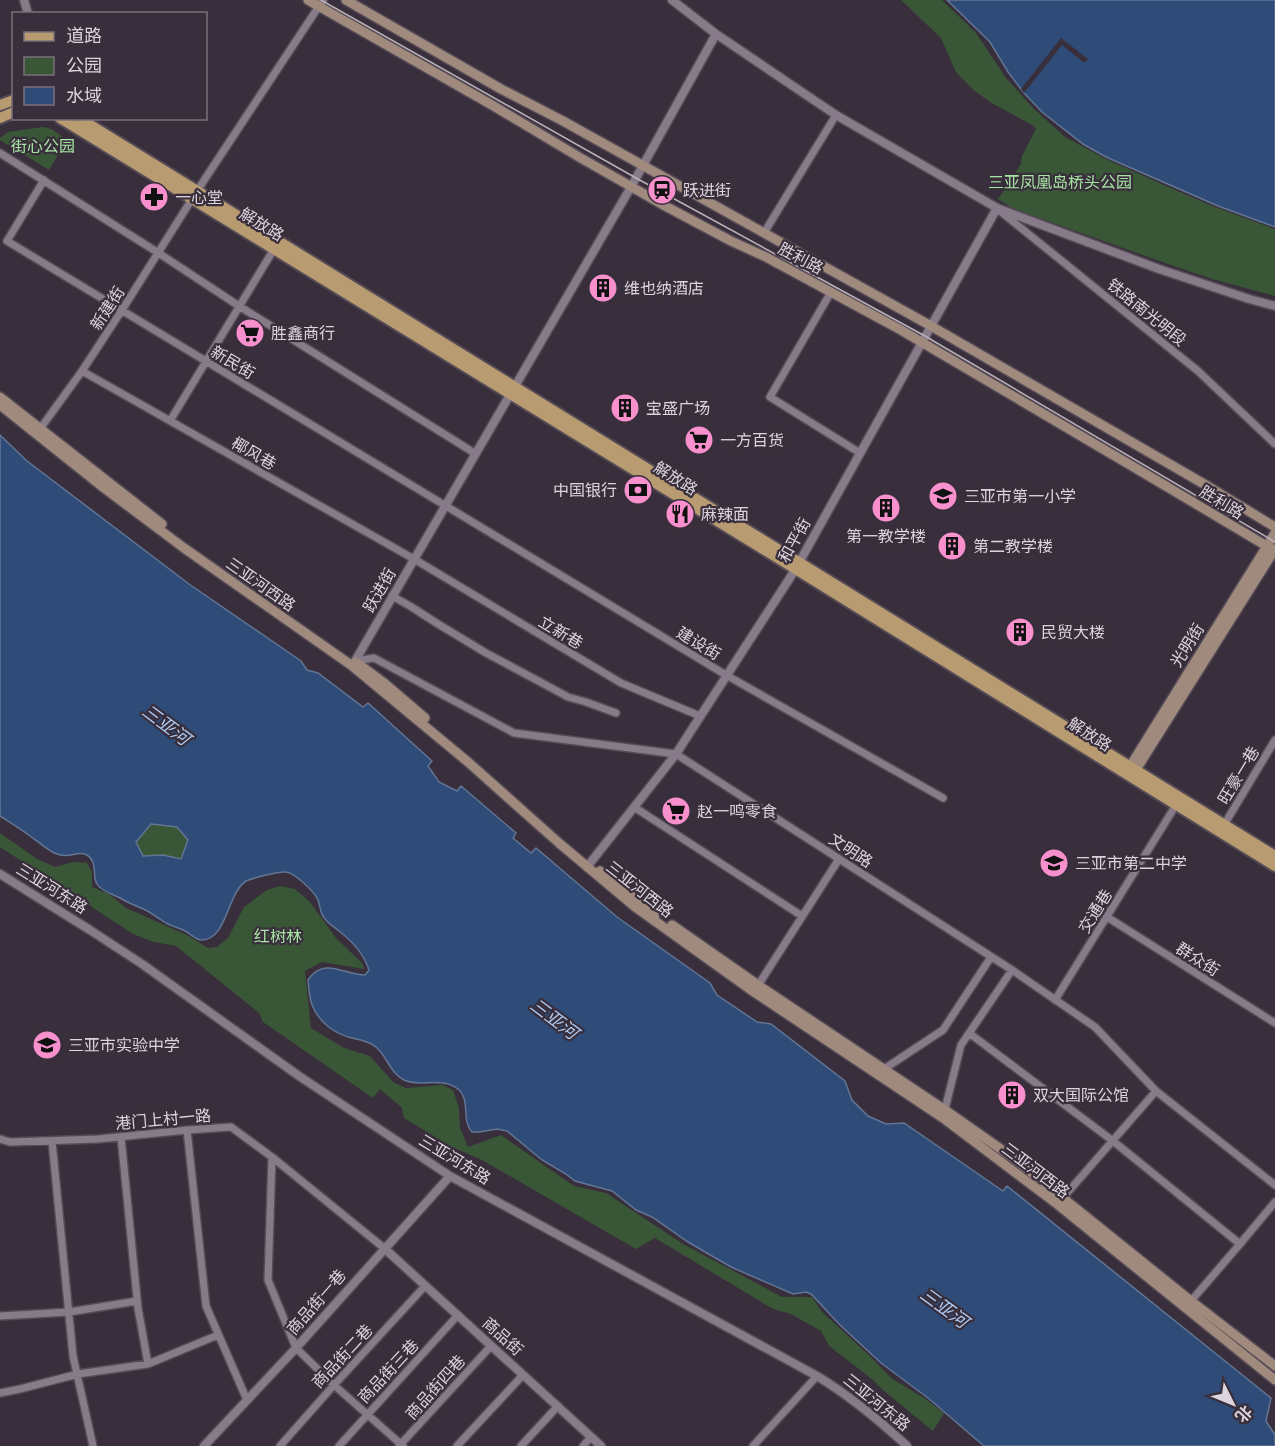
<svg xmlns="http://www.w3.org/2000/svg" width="1275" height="1446" font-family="Helvetica,'Noto Sans SC',sans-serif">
<rect width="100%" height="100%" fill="#392e3b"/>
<path fill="#395737" d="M901 0H942L976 33 1006 78 1034 109 1065 137 1106 159 1157 182 1210 205 1275 229V296L1212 279 1168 264 1014 209 998 199 1021 164 1022 156 1036 129 1032 125 990 102 971 88 956 72 941 38Z
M43 127 52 129 67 140 49 170 0 140V138L8 132Z
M151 823 177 827 188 840 181 859 163 855 143 856 136 842Z
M0 833 37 859 55 867 73 862 87 863 92 872V887L109 894 126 908 187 935 208 948 217 947 228 938 244 907 267 890 280 886 295 889 310 902 336 938 363 964 364 969 322 962 305 971 311 1028 344 1048 370 1056 393 1082 406 1088 443 1085 453 1090 459 1108 460 1128 468 1147 501 1135 574 1186 606 1193 683 1244 782 1297H812L822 1312 871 1357 891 1378 924 1398 944 1413 933 1431 884 1391 872 1379 829 1346 821 1331 791 1314 773 1309 655 1238 636 1249 482 1160 452 1147 404 1118 402 1108 380 1089 373 1098 263 1022 259 1013 176 946 154 942 133 934 0 847Z"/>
<path fill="#2e4c77" stroke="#627595" stroke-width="1.5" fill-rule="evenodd" d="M947 0H1275V227L1218 206 1106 157 1083 144 1042 112 1024 93 1008 72 990 42Z
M0 435 27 461 189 584 301 661 307 670 318 673 363 707 368 703 432 761 428 766 439 782 457 791 461 786 516 833 513 838 531 853 536 848 617 917 710 983 717 995 757 1022 771 1024 845 1081 852 1100 868 1116 886 1124 904 1123 1003 1191 1007 1186 1271 1398 1266 1421 1275 1435V1446H984L928 1398 881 1363 840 1325 811 1294 806 1292 793 1294 731 1267 688 1242 652 1217 636 1210 612 1191 575 1181 566 1174 542 1160 507 1131 497 1129 479 1132H472C461 1121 471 1100 458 1089 441 1076 420 1088 404 1080 391 1074 387 1057 377 1048 371 1042 361 1040 352 1038 335 1034 320 1023 313 1007 309 999 309 989 308 980 324 956 344 975 365 975L369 970C364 954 352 941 339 931 334 927 329 924 325 919 319 913 321 905 317 898 313 891 295 873 286 872 279 871 253 878 246 881 227 893 227 941 201 940 195 939 191 934 185 931 180 928 174 927 168 924 162 921 156 916 149 912 140 907 130 904 120 898 114 895 101 891 97 884 92 877 98 862 87 855 79 850 68 859 57 854 48 851 42 844 34 839 23 830 11 823 0 816ZM151 824 177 827 188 840 181 859 163 855 143 856 136 842Z"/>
<path fill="#392e3b" d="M1061 38 1088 59 1084 63 1062 45 1024 93 1021 89Z"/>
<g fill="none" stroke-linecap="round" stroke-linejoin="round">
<g stroke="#544b56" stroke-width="10">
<path id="minor" d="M0 153 157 252 239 306 476 454
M44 180 7 241 726 675 943 798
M197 191 323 0
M1000 211 1198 371 1275 444
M764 233 836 115
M831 292 770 397 860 453
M82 371 414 559 621 683 700 716
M170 421 274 249
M40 429 82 371 122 310 192 199
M392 596 410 606 438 624 486 653 544 684 568 697 586 702 616 713
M355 661 374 658 514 733 676 754 1012 970 1095 1027 1156 1091 1275 1185
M634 807 802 916
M1224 825 1275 740
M1107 917 1275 1023
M757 987 839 859
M1055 1000 1176 805
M969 1033 1113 1141 1240 1244 1191 1301
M881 1071 943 1030 991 957
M944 1113 961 1045 1012 970
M187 1130 206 1306 247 1400
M121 1137 138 1308 148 1364
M0 1139 10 1142 98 1139 187 1130 231 1127 272 1157 384 1248
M52 1141 73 1356 93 1446
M272 1157 268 1280 296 1348 334 1385 403 1446
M1061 1200 1156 1091
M1240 1244 1275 1202
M0 1316 69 1312 137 1301
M0 1393 20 1389 78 1374 148 1364 218 1335
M280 1446 334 1385 425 1286
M339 1446 458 1315
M399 1446 491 1346
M457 1446 523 1375
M521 1446 558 1406
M583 1446 591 1437
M753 1446 817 1376"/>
</g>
<g stroke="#544b56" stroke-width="11">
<path id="tertiary" d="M24 0 28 14
M672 0 716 34 836 115 997 208 1159 269 1249 299 1275 306
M355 661 631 187 716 34
M587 867 676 754 795 570 997 208
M0 874 90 930 142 964 299 1076 450 1176 817 1376C850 1396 879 1420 907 1446
M384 1248 601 1446
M204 1446 296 1348 450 1176"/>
</g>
<g stroke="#544b56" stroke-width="12">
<path id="secondary" d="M308 0 492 105 579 157 667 207 731 241 766 257 901 330 1149 476 1275 551
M346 0 501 89 563 121 931 326 1204 484 1275 527
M0 397 162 524
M0 405 104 488 184 548 351 665 468 762 559 843 634 906 754 992 943 1118 1057 1204 1275 1380
M356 662 383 682 425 718
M1126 773 1275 533
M1132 776 1275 549
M600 871 656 914
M672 925 758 985 945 1110 1012 1157 1191 1301 1275 1366"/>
</g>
<g stroke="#544b56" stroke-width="14">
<path id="primary" d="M0 105 14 100
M0 118 14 112
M60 118 768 552 1275 866
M79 118 1275 856"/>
</g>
<use href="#minor" stroke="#877a89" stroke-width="7"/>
<use href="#tertiary" stroke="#877a89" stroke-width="8"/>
<use href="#secondary" stroke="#a08a7d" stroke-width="9"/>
<use href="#primary" stroke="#b99b71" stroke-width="10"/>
<path stroke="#bab2bb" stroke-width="1.5" d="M321 0 636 178 925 336 1275 542"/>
</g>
<defs>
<g id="station-disc" transform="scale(1.5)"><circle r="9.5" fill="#f790cd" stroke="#392e3b"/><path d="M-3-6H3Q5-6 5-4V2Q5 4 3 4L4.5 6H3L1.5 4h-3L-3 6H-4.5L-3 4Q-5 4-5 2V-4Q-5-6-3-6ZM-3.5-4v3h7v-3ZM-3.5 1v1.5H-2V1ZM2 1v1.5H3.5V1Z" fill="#111"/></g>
<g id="pharmacy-disc" transform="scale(1.5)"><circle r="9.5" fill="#f790cd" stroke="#392e3b"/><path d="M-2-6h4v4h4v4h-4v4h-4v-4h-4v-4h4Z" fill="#111"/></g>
<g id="building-disc" transform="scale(1.5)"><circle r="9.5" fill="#f790cd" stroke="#392e3b"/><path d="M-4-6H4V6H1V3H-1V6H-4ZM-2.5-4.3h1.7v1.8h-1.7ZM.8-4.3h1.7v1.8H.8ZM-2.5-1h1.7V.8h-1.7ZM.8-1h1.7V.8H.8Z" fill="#111"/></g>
<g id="supermarket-disc" transform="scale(1.5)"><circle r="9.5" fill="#f790cd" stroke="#392e3b"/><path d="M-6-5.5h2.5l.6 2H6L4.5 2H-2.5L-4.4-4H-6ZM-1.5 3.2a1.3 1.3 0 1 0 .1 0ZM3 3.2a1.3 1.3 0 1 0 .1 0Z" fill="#111"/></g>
<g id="bank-disc" transform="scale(1.5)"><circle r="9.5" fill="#f790cd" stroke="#392e3b"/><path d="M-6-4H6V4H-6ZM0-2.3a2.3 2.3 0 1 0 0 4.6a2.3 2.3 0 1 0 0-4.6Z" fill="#111"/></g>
<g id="school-disc" transform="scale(1.5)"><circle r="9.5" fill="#f790cd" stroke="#392e3b"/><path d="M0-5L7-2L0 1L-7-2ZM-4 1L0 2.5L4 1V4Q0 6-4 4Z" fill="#111"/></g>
<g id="restaurant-disc" transform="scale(1.5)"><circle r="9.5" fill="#f790cd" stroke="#392e3b"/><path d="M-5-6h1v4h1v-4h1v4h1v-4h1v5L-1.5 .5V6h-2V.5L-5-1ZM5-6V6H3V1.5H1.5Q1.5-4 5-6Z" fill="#111"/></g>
</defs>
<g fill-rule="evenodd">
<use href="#station-disc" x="662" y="190"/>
<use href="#pharmacy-disc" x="154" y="197"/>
<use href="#building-disc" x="603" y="288"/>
<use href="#supermarket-disc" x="250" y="333"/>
<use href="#building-disc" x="625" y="408"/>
<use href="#supermarket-disc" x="699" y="440"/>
<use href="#bank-disc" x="638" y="490"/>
<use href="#school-disc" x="943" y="496"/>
<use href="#building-disc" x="886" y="508"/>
<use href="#restaurant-disc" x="680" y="514"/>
<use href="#building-disc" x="952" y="546"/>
<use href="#building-disc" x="1020" y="632"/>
<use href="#supermarket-disc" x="676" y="811"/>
<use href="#school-disc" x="1054" y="863"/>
<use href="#school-disc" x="47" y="1045"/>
<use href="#building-disc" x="1012" y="1095"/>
</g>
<g text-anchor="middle" stroke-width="4.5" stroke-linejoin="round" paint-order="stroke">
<g font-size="16" fill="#a5e4a2" stroke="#392e3b">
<text x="43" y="152">街心公园</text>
<text x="1060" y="188">三亚凤凰岛桥头公园</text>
<text x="278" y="942">红树林</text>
</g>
<g font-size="16" fill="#dbd4dc" stroke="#392e3b" text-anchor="start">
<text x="683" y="196">跃进街</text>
<text x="175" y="203">一心堂</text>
<text x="624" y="294">维也纳酒店</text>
<text x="271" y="339">胜鑫商行</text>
<text x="646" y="414">宝盛广场</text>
<text x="720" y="446">一方百货</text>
<text x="617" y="496" text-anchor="end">中国银行</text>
<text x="964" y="502">三亚市第一小学</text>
<text x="701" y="520">麻辣面</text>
<text x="886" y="542" text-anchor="middle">第一教学楼</text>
<text x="973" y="552">第二教学楼</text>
<text x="1041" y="638">民贸大楼</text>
<text x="697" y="817">赵一鸣零食</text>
<text x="1075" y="869">三亚市第二中学</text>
<text x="68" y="1051">三亚市实验中学</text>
<text x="1033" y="1101">双大国际公馆</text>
</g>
<g font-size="16" fill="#dbd4dc" stroke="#392e3b">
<text transform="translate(262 224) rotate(31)" y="6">解放路</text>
<text transform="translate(801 258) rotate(28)" y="6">胜利路</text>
<text transform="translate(107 308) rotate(-57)" y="6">新建街</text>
<text transform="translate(1147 312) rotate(39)" y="6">铁路南光明段</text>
<text transform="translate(233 362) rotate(31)" y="6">新民街</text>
<text transform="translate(254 453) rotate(30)" y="6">椰风巷</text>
<text transform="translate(676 478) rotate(32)" y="6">解放路</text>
<text transform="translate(1222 502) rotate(31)" y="6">胜利路</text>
<text transform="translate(794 540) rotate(-61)" y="6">和平街</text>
<text transform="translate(261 584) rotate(35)" y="6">三亚河西路</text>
<text transform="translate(379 590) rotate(-60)" y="6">跃进街</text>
<text transform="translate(561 632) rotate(31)" y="6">立新巷</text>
<text transform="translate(699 643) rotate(31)" y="6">建设街</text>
<text transform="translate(1187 645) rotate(-58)" y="6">光明街</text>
<text transform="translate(1090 734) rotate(32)" y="6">解放路</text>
<text transform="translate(1238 775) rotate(-59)" y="6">旺豪一巷</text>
<text transform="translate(851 850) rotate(33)" y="6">文明路</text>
<text transform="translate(52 888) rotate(32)" y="6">三亚河东路</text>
<text transform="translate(640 889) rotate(38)" y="6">三亚河西路</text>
<text transform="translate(1095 911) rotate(-58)" y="6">交通巷</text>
<text transform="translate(1198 959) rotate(32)" y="6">群众街</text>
<text transform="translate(163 1119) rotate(-5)" y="6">港门上村一路</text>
<text transform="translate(455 1159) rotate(31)" y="6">三亚河东路</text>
<text transform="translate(1036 1170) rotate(37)" y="6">三亚河西路</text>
<text transform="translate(316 1302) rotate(-49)" y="6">商品街一巷</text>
<text transform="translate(503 1336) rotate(42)" y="6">商品街</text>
<text transform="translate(342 1356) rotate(-47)" y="6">商品街二巷</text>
<text transform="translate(388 1371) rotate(-47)" y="6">商品街三巷</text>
<text transform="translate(435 1387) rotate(-48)" y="6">商品街四巷</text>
<text transform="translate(877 1402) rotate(39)" y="6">三亚河东路</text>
</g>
<g font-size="18" font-style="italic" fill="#abc9f2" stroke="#392e3b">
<text transform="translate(166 725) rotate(37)" y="6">三亚河</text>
<text transform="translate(554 1019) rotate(37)" y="6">三亚河</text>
<text transform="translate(944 1308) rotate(36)" y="6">三亚河</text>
</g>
</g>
<rect x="12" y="12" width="195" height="108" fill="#392e3b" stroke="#7a707b" stroke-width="1.5"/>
<rect x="24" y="32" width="30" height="9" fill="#b99b71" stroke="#7a707b" stroke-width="1.5"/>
<text x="66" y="42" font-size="18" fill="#dbd4dc">道路</text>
<rect x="24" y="57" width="30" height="18" fill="#395737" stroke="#7a707b" stroke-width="1.5"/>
<text x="66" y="72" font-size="18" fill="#dbd4dc">公园</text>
<rect x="24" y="87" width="30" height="18" fill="#2e4c77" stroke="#7a707b" stroke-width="1.5"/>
<text x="66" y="102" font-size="18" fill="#dbd4dc">水域</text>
<g transform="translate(1233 1404) rotate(133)" stroke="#392e3b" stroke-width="4.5" paint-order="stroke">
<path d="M0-4.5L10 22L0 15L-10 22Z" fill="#dbd4dc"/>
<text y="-9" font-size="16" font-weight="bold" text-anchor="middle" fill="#dbd4dc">北</text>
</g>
</svg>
